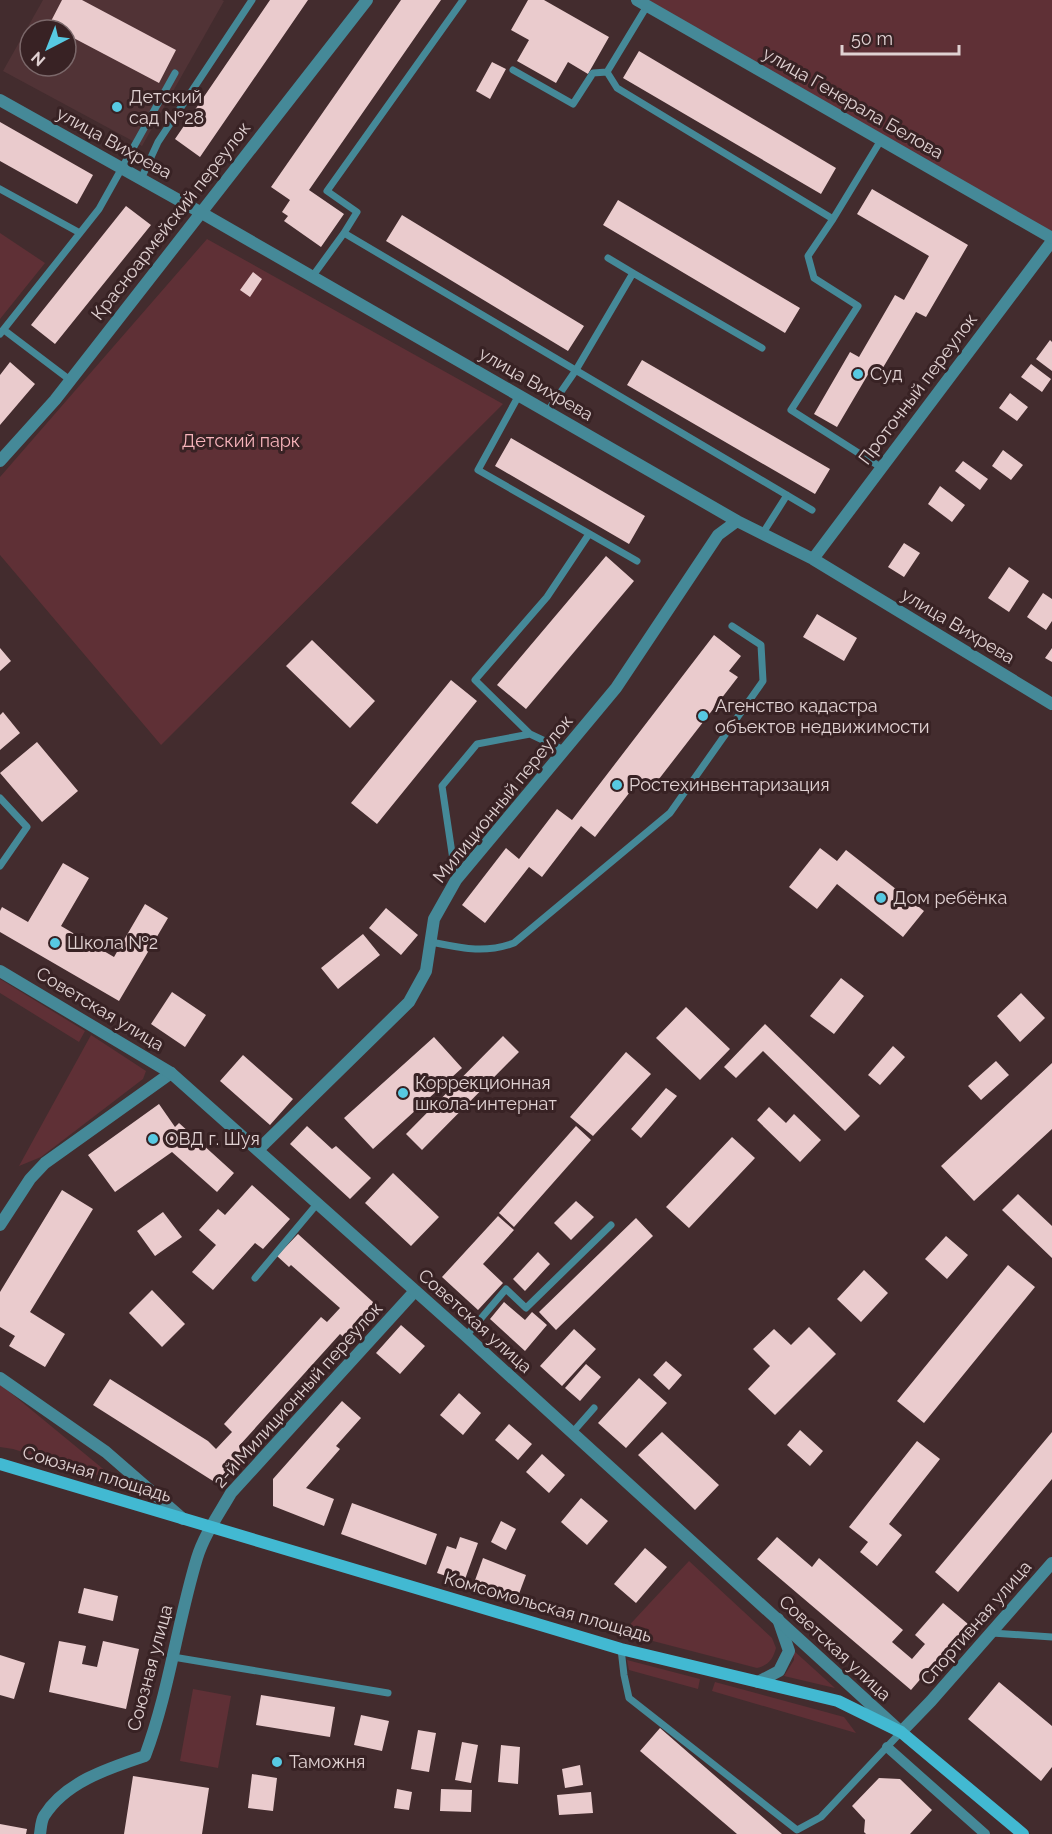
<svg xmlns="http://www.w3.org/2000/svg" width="1052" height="1834" font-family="Raleway,sans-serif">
<rect width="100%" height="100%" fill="#432c2e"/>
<path fill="#513336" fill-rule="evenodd" d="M43 0H222L224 1 142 146 3 71ZM30 30H66V66H30Z"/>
<path fill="#5f3036" d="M648 0H1052V238Z
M0 233 45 263 0 319Z
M207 239 503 404 161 745 0 555V477Z
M0 979 85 1031 79 1042 0 993Z
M91 1035 146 1071 143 1079 41 1157 19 1166Z
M0 1384 119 1482 13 1449 0 1447Z
M689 1561 772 1638 776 1648C773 1659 769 1665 757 1668L622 1633Z
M793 1650 835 1688 784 1676 794 1660Z
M627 1660 700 1679 698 1689 629 1670Z
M715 1682 844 1717 856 1733 712 1691Z
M193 1689 231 1696 218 1768 180 1761Z"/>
<path fill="#eacbcd" d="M62 0H82L176 50 159 83 66 34V30H58L49 25Z
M270 0H308L200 157 175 139Z
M401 0H441L309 190 344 214 321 247 284 221 288 216 282 212 290 200 271 187Z
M528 0H544L609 37 588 74 568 62 556 83 517 61 529 40 511 30Z
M639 51 836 168 821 194 623 78Z
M492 62 506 69 490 99 476 91Z
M0 122 93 175 77 204 0 161Z
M872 189 968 245 926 317 916 312 881 371 873 366 837 427 814 414 850 352 859 357 895 295 904 300 929 256 857 214Z
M618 200 800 308 785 333 603 225Z
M126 206 151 225 55 344 31 325Z
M402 215 584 326 568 351 386 241Z
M253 272 262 279 250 297 240 290Z
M1050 340 1052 342V371L1036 359Z
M642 360 830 469 815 494 627 385Z
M10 362 35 384 0 425V375Z
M1031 364 1051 379 1042 392 1021 377Z
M1010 393 1028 407 1017 421 999 408Z
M511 438 645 516 629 544 495 466Z
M1003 450 1023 465 1011 480 992 466Z
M963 461 988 479 980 490 955 471Z
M940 486 965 505 952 522 928 504Z
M904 543 920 553 904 577 888 567Z
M606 556 634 581 526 709 497 685Z
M1009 567 1029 581 1009 612 988 598Z
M1043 593 1052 599V621L1046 630 1027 617Z
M817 614 857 638 844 661 803 637Z
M714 635 741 656 729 671 738 677 652 788 640 779 595 837 581 826 542 877 529 867 485 923 462 905 506 848 519 859 557 809 572 820Z
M312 640 375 701 350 728 286 666Z
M0 648 11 661 0 671Z
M1052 648V662L1045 658Z
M451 680 477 701 377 824 351 803Z
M3 712 20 733 0 750V715Z
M37 742 78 791 42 822 0 773Z
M820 848 837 861 846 850 924 911 903 937 837 884 817 909 789 887Z
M63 863 89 878 61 926 114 957 145 904 168 918 119 1001 0 932V911L2 907 28 922Z
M386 908 418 935 401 955 369 928Z
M363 934 380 955 338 989 321 968Z
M841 978 864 996 834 1034 810 1016Z
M172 992 206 1015 185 1047 151 1024Z
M1021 993 1045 1018 1020 1042 997 1016Z
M686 1007 730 1049 700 1080 656 1038Z
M765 1024 860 1116 845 1131 763 1051 736 1078 724 1067Z
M503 1036 519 1052 422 1150 406 1134Z
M434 1037 462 1068 373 1149 344 1118Z
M893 1046 905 1057 880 1085 868 1075Z
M626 1052 651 1074 593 1136 570 1117Z
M243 1055 293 1099 270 1125 220 1081Z
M996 1061 1009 1075 981 1100 968 1086Z
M1052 1063V1129L974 1201 941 1166Z
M666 1088 677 1096 641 1138 631 1129Z
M159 1104 175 1127 179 1123 234 1173 217 1192 172 1152 115 1192 88 1155Z
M769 1107 786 1123 794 1114 821 1140 800 1162 757 1120Z
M307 1126 332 1149 336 1146 371 1178 350 1199 290 1144Z
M576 1126 591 1140 514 1227 499 1213Z
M732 1137 755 1158 689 1228 666 1207Z
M393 1173 439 1217 411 1246 365 1203Z
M252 1185 290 1219 263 1249 255 1243 213 1290 192 1272 216 1245 199 1230 218 1209 225 1215Z
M62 1190 93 1209 30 1312 65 1334 45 1367 9 1346 15 1336 0 1327V1292Z
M1018 1194 1052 1226V1258L1002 1210Z
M576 1201 594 1217 571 1240 554 1223Z
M163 1212 182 1237 155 1256 137 1231Z
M498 1216 514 1230 483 1264 503 1283 478 1310 442 1277Z
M636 1218 653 1236 556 1330 539 1312Z
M298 1234 373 1302 372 1312 347 1340 340 1334 239 1446 249 1455 226 1480 213 1481 93 1405 110 1379 208 1441 216 1449 232 1432 224 1424 321 1317 327 1322 340 1308 291 1265 289 1267 277 1256Z
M946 1236 968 1255 947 1279 925 1259Z
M538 1252 550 1264 525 1291 513 1279Z
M1008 1265 1035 1287 924 1423 897 1401Z
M864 1270 888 1293 861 1322 837 1299Z
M152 1290 185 1324 162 1347 129 1313Z
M504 1302 525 1320 532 1312 547 1325 525 1351 490 1319Z
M401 1325 425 1346 400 1374 376 1353Z
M809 1327 836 1354 775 1415 748 1389 770 1366 753 1349 774 1329 791 1345Z
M574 1329 596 1349 562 1386 540 1366Z
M666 1361 682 1375 669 1390 653 1375Z
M586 1364 601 1377 580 1401 565 1388Z
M639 1378 667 1403 626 1448 598 1423Z
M459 1393 481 1413 463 1435 440 1415Z
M342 1401 361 1418 336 1446 340 1449 306 1488 334 1499 324 1526 273 1506V1479Z
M509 1424 532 1444 518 1460 495 1440Z
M800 1430 823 1451 810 1466 787 1445Z
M662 1432 719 1485 695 1510 638 1455Z
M1052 1432V1479L958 1592 935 1572Z
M917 1441 940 1459 889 1524 902 1535 877 1566 860 1552 868 1542 849 1527Z
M542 1454 565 1475 549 1493 526 1472Z
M581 1498 608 1521 587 1545 561 1522Z
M352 1503 437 1534 426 1565 341 1534Z
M501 1521 516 1529 506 1550 491 1542Z
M460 1537 478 1543 464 1582 437 1573 447 1546 456 1549Z
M777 1537 812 1567 819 1558 903 1630 892 1642 912 1659 925 1644 915 1635 943 1603 968 1624 911 1690 757 1559Z
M645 1548 667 1567 636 1603 614 1584Z
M483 1558 526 1575 516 1602 473 1586Z
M84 1588 118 1596 113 1621 78 1613Z
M59 1641 86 1646 82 1664 97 1667 103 1641 139 1649 126 1709 49 1692Z
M0 1655 25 1663 14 1699 0 1695Z
M999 1682 1052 1726V1767L1041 1781 968 1719Z
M261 1695 335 1707 330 1737 256 1725Z
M361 1715 389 1721 382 1751 354 1745Z
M660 1728 782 1834H737L640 1751Z
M418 1730 436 1733 429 1772 411 1769Z
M462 1742 478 1745 471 1783 455 1780Z
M501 1745 520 1747 518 1784 498 1782Z
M580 1765 583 1785 565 1788 562 1769Z
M252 1774 277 1778 273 1811 248 1808Z
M133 1776 209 1788 202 1834H124Z
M879 1778 900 1779 932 1810 910 1834H866L864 1832 865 1820 852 1806Z
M397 1789 412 1792 409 1810 394 1808Z
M441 1789 472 1790 471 1812 440 1811Z
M591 1792 593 1813 559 1815 557 1795Z
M0 1824 27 1829 26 1834H0Z"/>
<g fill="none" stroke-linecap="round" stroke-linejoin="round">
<path stroke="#458998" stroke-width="7" d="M647 6 607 72 617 88 833 219 881 140
M513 70 573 104 593 73 607 72
M141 179 158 142 252 0
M0 189 80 233
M833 219 808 256 814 278 858 306 791 410 882 468
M344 233 357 212 327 191 463 0
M608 258 633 273
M312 277 344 233 812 510
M4 330 70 380
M0 334 99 209 175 73
M519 395 478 470 637 561
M547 412 576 370 633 273 762 348
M763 533 787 495
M530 734 475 680 547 597 589 534
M0 798 27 827 0 866
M456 880 442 786 477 744 530 734 564 750
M431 942C461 948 484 954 514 943L670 813 763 681 761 645 732 626
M255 1278 317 1204
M466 1336 506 1289 526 1308 611 1225
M572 1433 594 1408
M992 1633 1052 1637
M621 1649 624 1675 629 1698 797 1830 821 1817 901 1732
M173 1657 388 1693"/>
<path stroke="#458998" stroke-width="10" d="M887 1747 985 1834"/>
<path stroke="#458998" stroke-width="12" d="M0 100 200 212 737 521 813 559 1052 704
M0 461 55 400 367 0
M813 559 1052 241
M258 1150 409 1002 426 971 434 919 456 880 616 688 718 535 737 521
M0 1225 30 1179 45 1163 171 1073
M758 1682 779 1671 789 1651 778 1619
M40 1834C41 1828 41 1821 44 1816 65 1782 109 1768 145 1756 169 1692 177 1624 197 1558 204 1535 219 1514 231 1493L415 1291"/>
<path stroke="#458998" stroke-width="12" d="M637 0 1052 238
M0 971 171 1073 466 1336 901 1732 931 1701 1052 1563
M0 1378 106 1452 183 1519"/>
<path stroke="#42b9d2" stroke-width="12" d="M0 1464 621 1649 838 1701 901 1732 1023 1834"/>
</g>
<g fill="#57c9e2" stroke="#382224" stroke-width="2">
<circle cx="117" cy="107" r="6"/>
<circle cx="858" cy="374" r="6"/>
<circle cx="703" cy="716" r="6"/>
<circle cx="617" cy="785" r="6"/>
<circle cx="881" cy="898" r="6"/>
<circle cx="55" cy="943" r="6"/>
<circle cx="403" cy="1093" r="6"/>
<circle cx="153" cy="1139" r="6"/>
<circle cx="277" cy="1762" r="6"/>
</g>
<g text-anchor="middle" stroke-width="6" stroke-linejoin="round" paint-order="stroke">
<g font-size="18" fill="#e0d1d2" stroke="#382224" text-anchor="start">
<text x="129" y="103">Детский<tspan x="129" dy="21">сад №28</tspan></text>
<text x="870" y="380">Суд</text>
<text x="715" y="712">Агенство кадастра<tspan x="715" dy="21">объектов недвижимости</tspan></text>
<text x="629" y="791">Ростехинвентаризация</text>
<text x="893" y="904">Дом ребёнка</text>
<text x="67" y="949">Школа №2</text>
<text x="415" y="1089">Коррекционная<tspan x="415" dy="21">школа-интернат</tspan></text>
<text x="165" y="1145">ОВД г. Шуя</text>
<text x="289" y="1768">Таможня</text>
</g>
<g font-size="18" fill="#e0d1d2" stroke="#382224">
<text transform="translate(853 103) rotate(30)" y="6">улица Генерала Белова</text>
<text transform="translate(114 143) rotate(29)" y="6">улица Вихрева</text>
<text transform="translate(171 221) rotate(-52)" y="6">Красноармейский переулок</text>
<text transform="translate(536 384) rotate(30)" y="6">улица Вихрева</text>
<text transform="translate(918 389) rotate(-53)" y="6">Проточный переулок</text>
<text transform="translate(958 626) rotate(31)" y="6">улица Вихрева</text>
<text transform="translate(503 799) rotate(-51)" y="6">Милиционный переулок</text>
<text transform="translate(100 1009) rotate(31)" y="6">Советская улица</text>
<text transform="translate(475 1321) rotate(42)" y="6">Советская улица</text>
<text transform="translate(298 1395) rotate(-48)" y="6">2-й Милиционный переулок</text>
<text transform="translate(97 1474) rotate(17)" y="6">Союзная площадь</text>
<text transform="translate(548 1607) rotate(16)" y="6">Комсомольская площадь</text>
<text transform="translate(976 1623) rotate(-49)" y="6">Спортивная улица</text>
<text transform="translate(835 1648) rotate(43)" y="6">Советская улица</text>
<text transform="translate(150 1668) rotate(-75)" y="6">Союзная улица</text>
</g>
<g font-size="18" fill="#f8b5bc" stroke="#382224">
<text x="241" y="447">Детский парк</text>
</g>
</g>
<g transform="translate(48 48) rotate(222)"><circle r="28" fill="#382224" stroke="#7b686a" stroke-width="1.5"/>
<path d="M0-4.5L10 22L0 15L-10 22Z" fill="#57c9e2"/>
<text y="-9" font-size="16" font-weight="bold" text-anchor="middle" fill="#e0d1d2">N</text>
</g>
<path d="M842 45v9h117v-9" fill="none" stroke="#e0d1d2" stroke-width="3"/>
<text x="851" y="45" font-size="18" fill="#e0d1d2" stroke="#382224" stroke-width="4.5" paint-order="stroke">50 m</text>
</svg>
